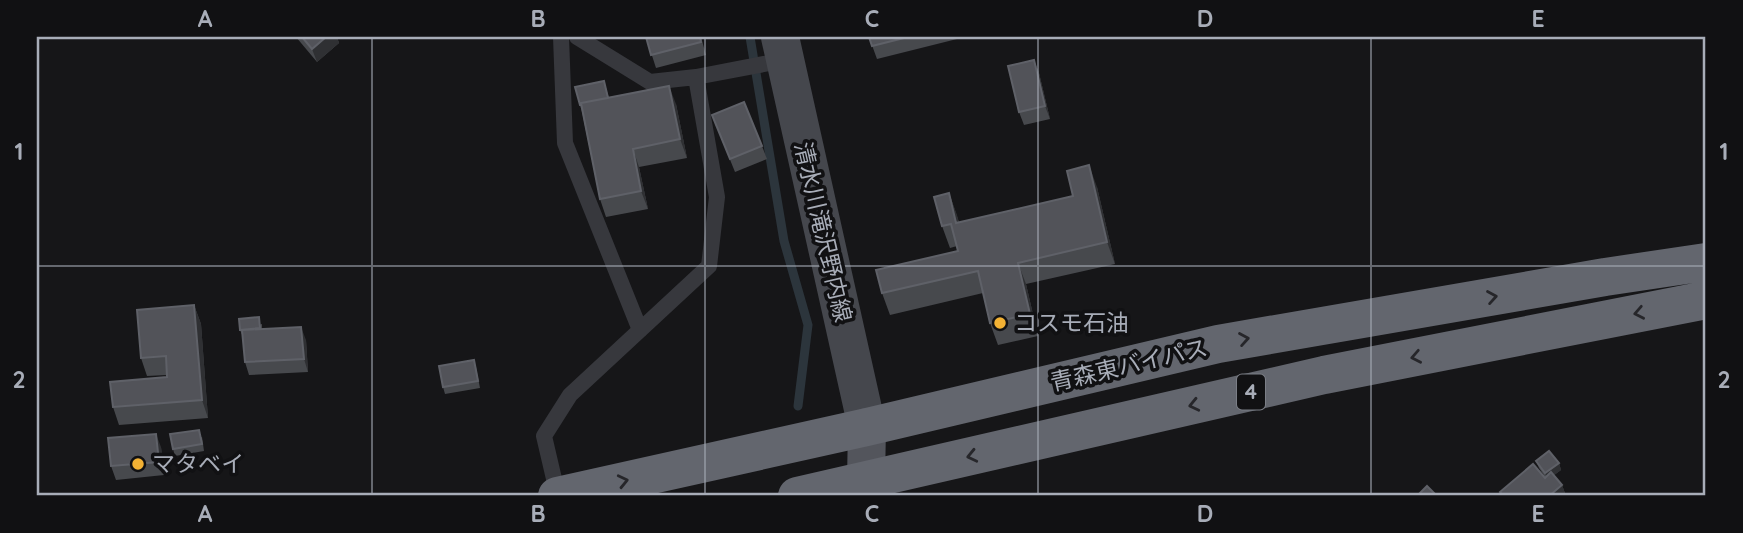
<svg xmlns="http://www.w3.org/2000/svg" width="1743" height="533" font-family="Quicksand,'Noto Sans JP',sans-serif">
<rect width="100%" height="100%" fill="#161618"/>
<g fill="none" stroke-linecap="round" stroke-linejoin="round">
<path stroke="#2c353c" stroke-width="9" d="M750 37 784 241 808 325 798 406"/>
<path stroke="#37383d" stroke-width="16" d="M561 37 565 143 640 330
M577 37 650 82 696 77
M558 496 544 436 570 395 709 266 717 197 696 77 785 60"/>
<path stroke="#45474d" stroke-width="38" d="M780 37 867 427"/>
<path stroke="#53555c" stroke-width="38" d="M867 427 866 480 869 496"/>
<path stroke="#63666e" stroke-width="38" d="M557 496 867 427 1218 344 1605 277 1706 262
M797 496 1324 375 1706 300"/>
</g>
<path fill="#47494d" d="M296 37H337L339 43 317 62Z
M646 37H701L706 55 656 68Z
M869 37H956L957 39 877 59Z
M1034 60 1039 73 1050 119 1024 125 1019 112Z
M604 81 609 98 676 104 687 158 639 167 648 209 606 217 600 199 582 112 580 105Z
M712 115 762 146 767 159 735 172Z
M1097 187 1115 264 1026 284 1038 336 998 345 990 323 983 293 890 315 882 293 958 251 957 246 950 248 942 226 949 193 959 222 1073 196Z
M194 305 201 324 208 418 119 425 113 407 167 377V375L147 376 141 358Z
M262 324V329L306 340 308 372 249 375 245 362 243 337 240 330Z
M476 367 480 388 445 394 443 387Z
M202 437 204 451 175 456 173 449Z
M161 447 164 475 116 480 111 466Z
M1536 461 1559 463 1561 470 1554 475 1562 485 1566 496H1502L1500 492 1545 477 1539 468Z"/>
<path fill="#2f3033" d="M326 37H337L339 43 317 62 312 49Z
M1034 60 1039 73 1050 119 1045 106Z
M669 86 676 104 687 158 680 139Z
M633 149 639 167 648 209 641 191Z
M1089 165 1097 187 1115 264 1107 242Z
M949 193 957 215 964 244 956 223Z
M1018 263 1026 284 1038 336 1030 314Z
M194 305 201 324 208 418 202 400Z
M301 327 306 340 308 372 304 359Z
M156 434 161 447 164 475 159 462Z
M1559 463 1561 470 1548 480 1545 473Z
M1562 485 1566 496H1549Z"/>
<path fill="#525359" stroke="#5f6168" stroke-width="2" d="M302 37H326L312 49Z
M646 37H700L701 42 651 55Z
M869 37H908L872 46Z
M1034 60 1045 106 1019 112 1008 66Z
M604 81 608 98 581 103V105H580L575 87Z
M669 86 680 139 633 149 641 191 600 199 581 103Z
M744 102 762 146 730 159 712 115Z
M1089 165 1107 242 1018 263 1030 314 990 323 978 271 882 293 876 270 958 251 951 224 942 226 934 197 949 193 956 223 1073 196 1067 171Z
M194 305 202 400 113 407 110 382 167 377 166 356 141 358 137 310Z
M259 317 260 328 240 330 239 319Z
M301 327 304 359 245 362 242 330Z
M474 360 478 381 443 387 439 366Z
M199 430 202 444 173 449 170 434Z
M156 434 159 462 111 466 108 438Z
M1549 451 1559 463 1545 473 1536 461Z
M1533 464 1545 478 1551 472 1562 485 1549 496H1504L1500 492Z
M1427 486 1437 496H1417Z"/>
<defs><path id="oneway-chevron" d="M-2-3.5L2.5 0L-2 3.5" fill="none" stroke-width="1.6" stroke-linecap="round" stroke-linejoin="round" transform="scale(1.75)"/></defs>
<g stroke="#26262a">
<use href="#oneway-chevron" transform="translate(1492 297) rotate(-10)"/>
<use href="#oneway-chevron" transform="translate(1639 313) rotate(169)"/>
<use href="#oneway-chevron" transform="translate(1244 339) rotate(-10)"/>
<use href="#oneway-chevron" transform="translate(1416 357) rotate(169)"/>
<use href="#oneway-chevron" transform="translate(1194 405) rotate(167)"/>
<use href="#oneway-chevron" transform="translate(972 456) rotate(167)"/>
<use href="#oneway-chevron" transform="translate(623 481) rotate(-13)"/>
</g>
<path fill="none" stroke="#a8adb8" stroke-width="2" stroke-opacity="0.55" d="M372 37V496M705 37V496M1038 37V496M1371 37V496M37 266H1706"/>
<g fill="#f2b134" stroke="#111113" stroke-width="2.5">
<circle cx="1000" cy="323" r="7"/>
<circle cx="138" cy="464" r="7"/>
</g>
<g text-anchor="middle" stroke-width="7" stroke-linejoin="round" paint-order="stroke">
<rect fill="#111113" stroke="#7b7e86" stroke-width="2" x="1237" y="374.5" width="28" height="35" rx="5"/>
<g font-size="21" font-weight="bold" fill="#a8adb8">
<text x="1251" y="399">4</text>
</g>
<g font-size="23" fill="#a8adb8" stroke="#111113">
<text transform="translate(823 232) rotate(77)" y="8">清水川滝沢野内線</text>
<text transform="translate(1129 365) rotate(-13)" y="8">青森東バイパス</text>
</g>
<g font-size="23" fill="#a8adb8" stroke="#111113" text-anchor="start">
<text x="1014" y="331">コスモ石油</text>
<text x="152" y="472">マタベイ</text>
</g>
</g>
<rect width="1743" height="533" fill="none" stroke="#111113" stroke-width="77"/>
<rect x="38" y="38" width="1666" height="456" fill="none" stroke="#a8adb8" stroke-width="2.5"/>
<g font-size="23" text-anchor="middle" font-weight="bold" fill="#a8adb8">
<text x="205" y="27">A</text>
<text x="538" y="27">B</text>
<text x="872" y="27">C</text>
<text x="1205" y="27">D</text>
<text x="1538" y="27">E</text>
<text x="19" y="160">1</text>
<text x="1724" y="160">1</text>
<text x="19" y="388">2</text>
<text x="1724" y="388">2</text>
<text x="205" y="522">A</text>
<text x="538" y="522">B</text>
<text x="872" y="522">C</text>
<text x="1205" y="522">D</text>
<text x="1538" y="522">E</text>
</g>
</svg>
